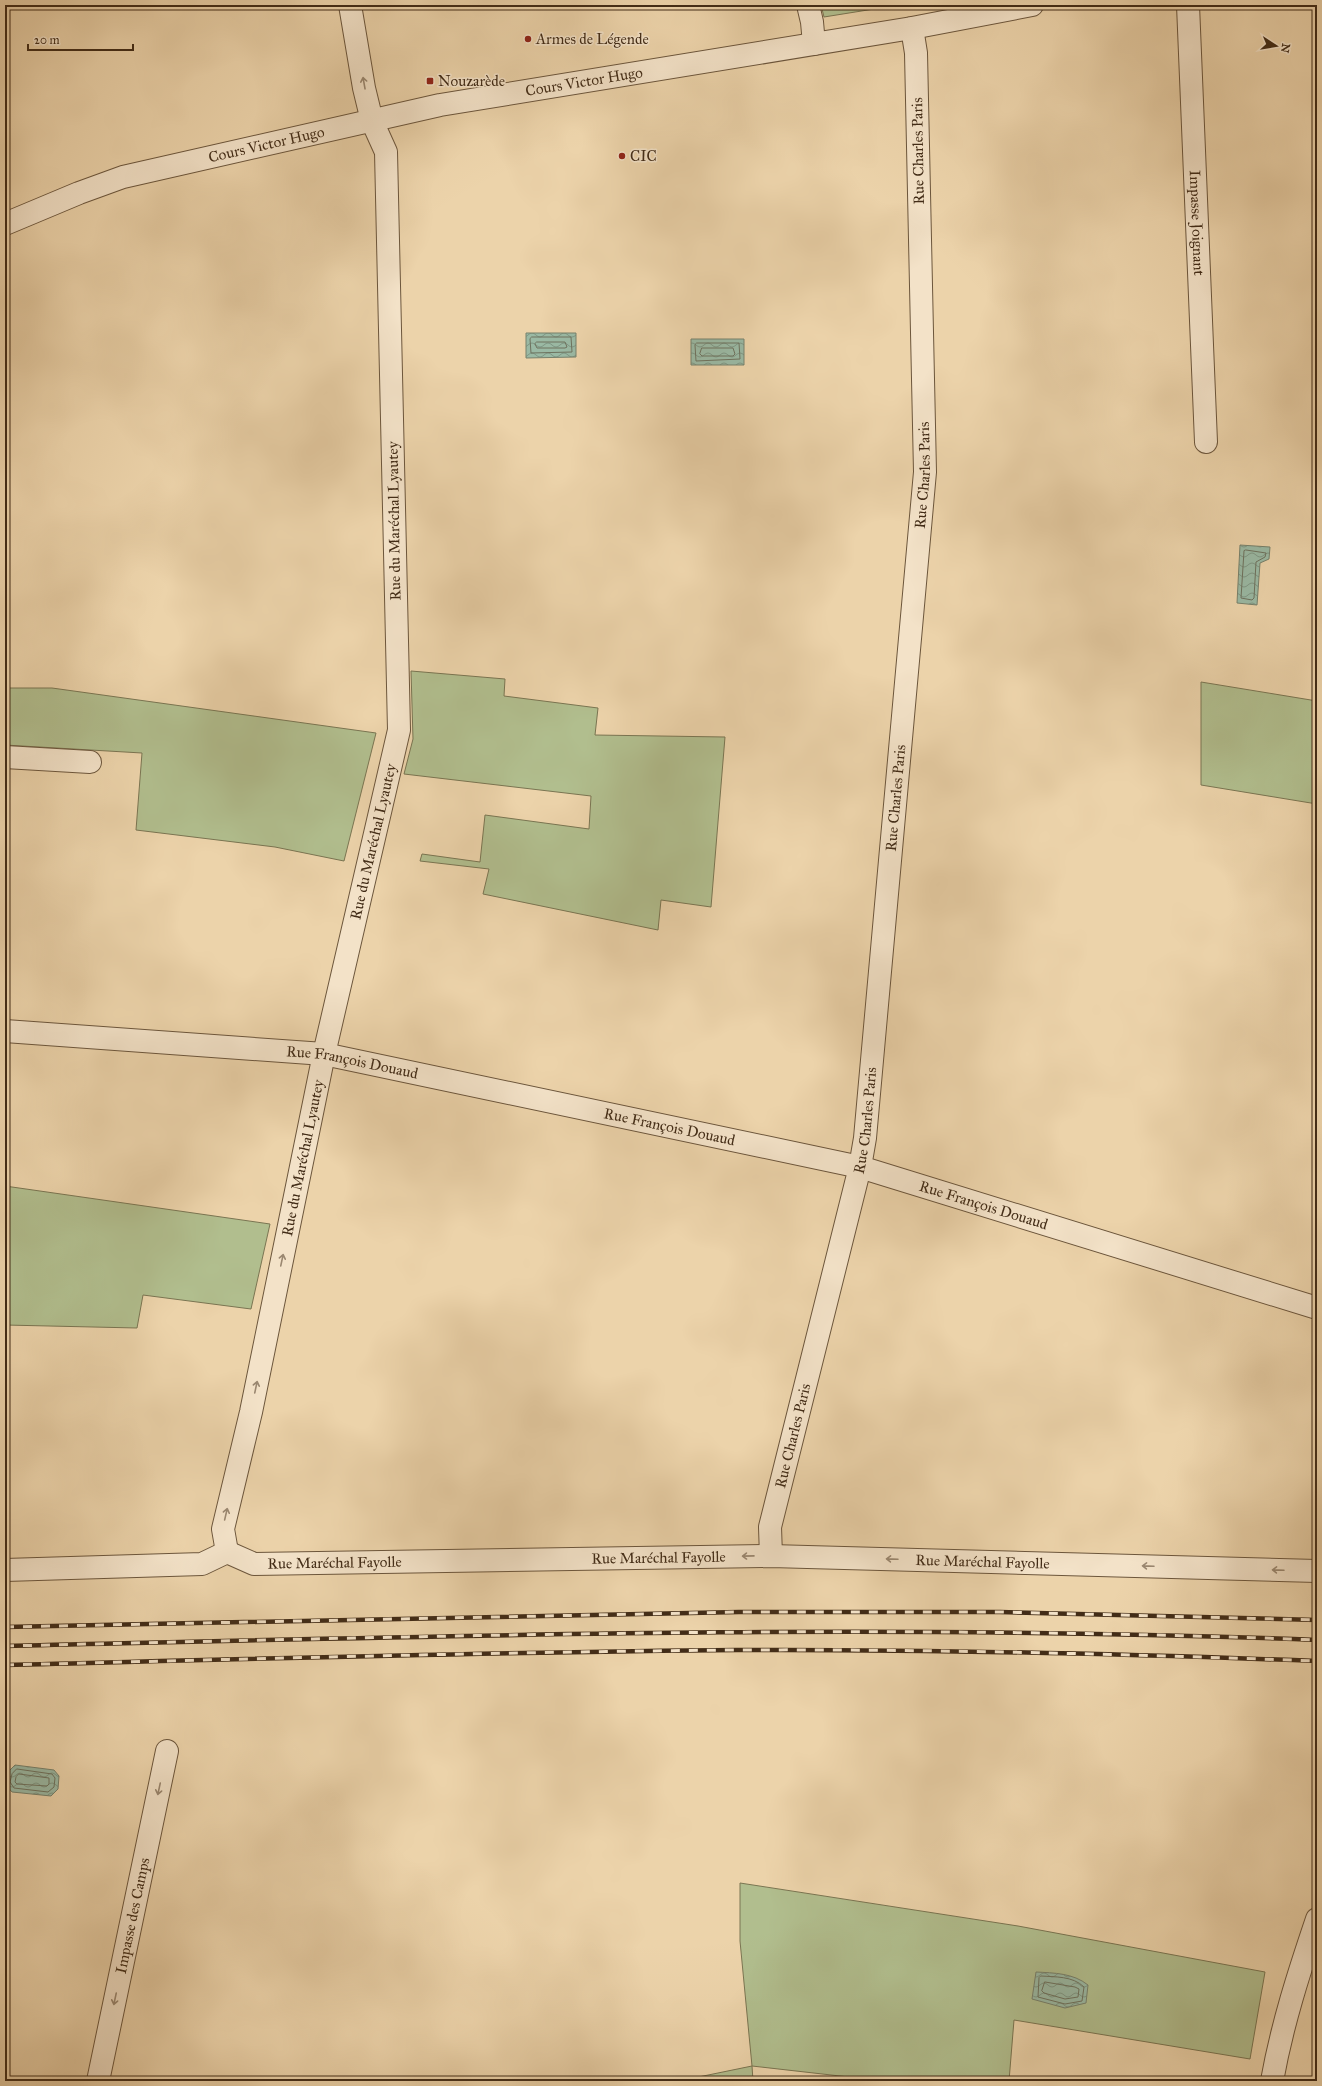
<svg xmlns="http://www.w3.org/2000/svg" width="1322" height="2086" font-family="'IM FELL Great Primer',serif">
<defs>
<pattern id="water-waves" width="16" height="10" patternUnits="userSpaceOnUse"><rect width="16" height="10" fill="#9ab9a4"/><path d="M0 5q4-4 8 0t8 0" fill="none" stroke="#7f9785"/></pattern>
</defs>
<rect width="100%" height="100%" fill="#ecd3aa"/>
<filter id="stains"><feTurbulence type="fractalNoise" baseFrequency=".005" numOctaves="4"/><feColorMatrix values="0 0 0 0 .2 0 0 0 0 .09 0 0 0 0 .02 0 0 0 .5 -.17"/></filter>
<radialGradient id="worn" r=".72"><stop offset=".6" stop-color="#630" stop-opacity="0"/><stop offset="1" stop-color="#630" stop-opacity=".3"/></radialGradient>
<path fill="#b1be8e" stroke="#7a7552" d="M821 5H899L824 17Z
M411 671 505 679 504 696 598 708 595 735 725 737 711 907 661 900 658 930 483 894 489 869 420 861 422 854 480 862 485 815 589 829 591 796 404 774 413 739Z
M1201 682 1317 701V804L1201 785Z
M5 688H52L376 733 344 861 275 847 136 830 142 753 5 745Z
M5 1186 270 1224 251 1309 143 1295 137 1328 5 1325Z
M740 1883 1018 1926 1265 1972 1250 2059 1014 2020 1009 2081H884L752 2066 753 2081H679L752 2066 740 1941Z"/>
<path fill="url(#water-waves)" stroke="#77816c" d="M526 333H576V357L526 358Z
M691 339H744V365H691Z
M1240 545 1270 547 1269 559 1260 563 1257 605 1237 603Z
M5 1342H9V1368H5Z
M15 1765 54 1770 59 1776 58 1789 51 1796 12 1792 6 1785 8 1772Z
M1036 1972C1054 1973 1073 1973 1088 1985L1086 2003 1065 2008 1032 1999Z"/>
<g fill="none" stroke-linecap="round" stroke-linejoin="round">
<path stroke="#6e725e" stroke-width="1" d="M532 337H571L572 352 531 353 530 339Z
M537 342H565L567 347 565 348H537L535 344Z
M697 343H739L740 359 696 361 695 345Z
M702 348H733L735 354 733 356H702L700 354Z
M1246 550 1266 553 1265 557 1256 562 1254 598 1252 600 1241 598 1244 551Z
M17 1769 52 1774 55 1778 54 1787 48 1792 14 1788 10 1782 12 1774Z
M19 1774 49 1778V1784L47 1786 17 1784 15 1782 16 1777Z
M1041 1976C1055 1977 1073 1976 1084 1987L1082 2001 1065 2004 1038 1997 1039 1978Z
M1045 1982 1075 1987 1079 1989 1078 1997 1065 1999 1044 1993 1042 1991Z"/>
<g stroke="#6c563c" stroke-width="24">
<g id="minor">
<path d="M808 5 812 22 814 44"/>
<path id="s1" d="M1188 5 1206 442"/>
<path id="s2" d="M5 224 79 193 123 177 440 105 912 28 1032 5"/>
<path d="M5 757 90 762"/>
<path id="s3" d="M5 1031 324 1054 860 1167 1317 1308"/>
<path id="s4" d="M227 1552 223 1529 251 1412 324 1054 399 730 386 152 372 121 364 88 350 5"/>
<path id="s5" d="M771 1556 770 1527 860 1167 865 1138 925 472 916 53 912 28"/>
<path id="s6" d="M5 1570 202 1564 227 1552 254 1564 771 1556 1317 1571"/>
<path id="s7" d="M98 2081 167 1751"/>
<path d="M1272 2081C1282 2025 1299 1972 1317 1919"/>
</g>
</g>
<use href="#minor" stroke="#f3e2c8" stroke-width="22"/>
<g stroke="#422c17" stroke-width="4.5">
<path id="rail" d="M5 1627 739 1612H1000L1317 1620
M5 1646C442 1636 880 1623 1317 1640
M5 1665C249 1659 493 1652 737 1650 930 1649 1124 1654 1317 1661"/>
</g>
<use href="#rail" stroke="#f3e2c8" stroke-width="3" stroke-dasharray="9" stroke-linecap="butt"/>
</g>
<defs><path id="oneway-shaft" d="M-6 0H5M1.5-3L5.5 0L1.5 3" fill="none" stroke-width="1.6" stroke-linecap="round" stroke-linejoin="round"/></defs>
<g stroke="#9a8770">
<use href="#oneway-shaft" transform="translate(364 83) rotate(-100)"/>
<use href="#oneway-shaft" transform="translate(282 1260) rotate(-78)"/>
<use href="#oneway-shaft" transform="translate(256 1387) rotate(-78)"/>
<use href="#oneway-shaft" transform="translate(226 1514) rotate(-77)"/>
<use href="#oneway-shaft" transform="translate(748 1556) rotate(179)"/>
<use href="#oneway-shaft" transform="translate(892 1559) rotate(-178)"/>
<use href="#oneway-shaft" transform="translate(1148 1566) rotate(-178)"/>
<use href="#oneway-shaft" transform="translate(1278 1570) rotate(-178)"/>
<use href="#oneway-shaft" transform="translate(159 1789) rotate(102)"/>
<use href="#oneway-shaft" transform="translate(115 1999) rotate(102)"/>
</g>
<g fill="#8f2418" stroke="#f3e2c8" stroke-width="1.5">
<circle cx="528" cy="39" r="4"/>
<rect x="426" y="77" width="8" height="8" rx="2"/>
<circle cx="622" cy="156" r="4"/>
</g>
<g text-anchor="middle" stroke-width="3" stroke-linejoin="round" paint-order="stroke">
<g font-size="15" fill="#422c17" stroke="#f3e2c8" text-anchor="start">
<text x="536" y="44">Armes de Légende</text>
<text x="438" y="86">Nouzarède</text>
<text x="630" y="161">CIC</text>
</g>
<g font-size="15" fill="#422c17" stroke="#f3e2c8">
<text dy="5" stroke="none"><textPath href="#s2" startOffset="598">Cours Victor Hugo</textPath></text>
<text dy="5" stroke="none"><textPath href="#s2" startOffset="274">Cours Victor Hugo</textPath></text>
<text transform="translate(918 151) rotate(-91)" y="5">Rue Charles Paris</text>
<text dy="5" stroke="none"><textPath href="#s1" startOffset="218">Impasse Joignant</textPath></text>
<text dy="5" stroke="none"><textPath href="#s5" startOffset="1095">Rue Charles Paris</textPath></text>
<text transform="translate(394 521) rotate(-91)" y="5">Rue du Maréchal Lyautey</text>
<text dy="5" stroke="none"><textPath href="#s5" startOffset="771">Rue Charles Paris</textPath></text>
<text dy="5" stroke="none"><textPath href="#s4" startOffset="727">Rue du Maréchal Lyautey</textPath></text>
<text dy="5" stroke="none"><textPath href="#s3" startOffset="349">Rue François Douaud</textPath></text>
<text dy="5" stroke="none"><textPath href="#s5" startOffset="447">Rue Charles Paris</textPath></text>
<text dy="5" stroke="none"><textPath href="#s3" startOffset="673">Rue François Douaud</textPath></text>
<text dy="5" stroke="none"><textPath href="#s4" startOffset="403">Rue du Maréchal Lyautey</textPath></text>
<text dy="5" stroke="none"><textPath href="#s3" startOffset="997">Rue François Douaud</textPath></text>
<text dy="5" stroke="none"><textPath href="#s5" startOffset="123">Rue Charles Paris</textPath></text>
<text dy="5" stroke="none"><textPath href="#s6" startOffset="659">Rue Maréchal Fayolle</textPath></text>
<text dy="5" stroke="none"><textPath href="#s6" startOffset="335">Rue Maréchal Fayolle</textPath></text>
<text dy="5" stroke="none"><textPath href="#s6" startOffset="983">Rue Maréchal Fayolle</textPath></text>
<text dy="5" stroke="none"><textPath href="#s7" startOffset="169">Impasse des Camps</textPath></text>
</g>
</g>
<rect width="1322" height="2086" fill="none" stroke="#ecd3aa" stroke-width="20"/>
<rect x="6" y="6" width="1310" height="2074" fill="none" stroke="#422c17" stroke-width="2"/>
<rect x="10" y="10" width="1302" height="2066" fill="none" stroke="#422c17"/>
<g transform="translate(1276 46) rotate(102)" stroke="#f3e2c8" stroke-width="3" paint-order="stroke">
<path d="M0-3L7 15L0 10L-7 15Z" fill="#422c17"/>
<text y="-6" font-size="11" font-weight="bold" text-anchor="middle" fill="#422c17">N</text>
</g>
<path d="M28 44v6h105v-6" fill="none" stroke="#422c17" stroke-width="2"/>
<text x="34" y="44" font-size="12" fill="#422c17" stroke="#f3e2c8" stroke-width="3" paint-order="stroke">20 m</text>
<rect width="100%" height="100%" filter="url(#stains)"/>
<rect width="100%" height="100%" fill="url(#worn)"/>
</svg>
